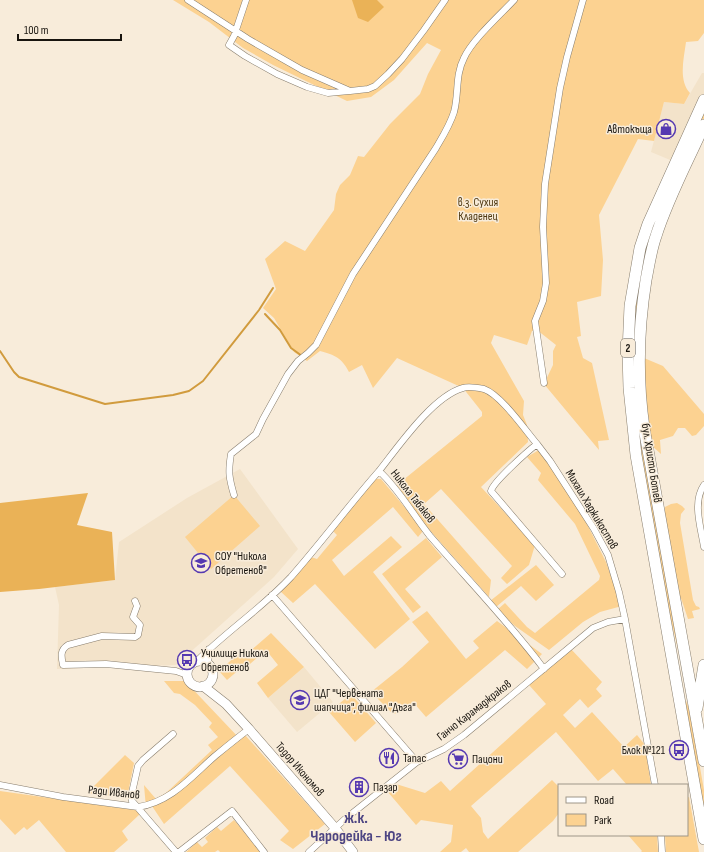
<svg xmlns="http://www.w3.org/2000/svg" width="704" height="852" font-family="'Sofia Sans Condensed',sans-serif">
<rect width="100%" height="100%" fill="#f8ecda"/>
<path fill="#f3e3ca" d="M702 73H704V131L687 167 651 152 664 102 684 104Z
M240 469 298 549 274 577 176 665 57 669 59 605 55 587 115 580 119 542 187 498Z
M304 667 333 702 297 732 268 698Z"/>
<path fill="#fcd291" d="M173 0H704V33L698 41 686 42C684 58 678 80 690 93L684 104 664 102 654 141 638 139 599 215 603 260 601 296 577 302 581 336 577 337 583 358 592 363 609 440 598 441 599 450 544 384 553 365V351L556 345 537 330 532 331 527 345 494 335 491 343 524 401 523 415 527 425 528 442 481 487 535 545 529 565 507 584 501 578 512 566 441 489 424 504 491 580 489 597 426 526 397 485 482 416V412L463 388 397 358 373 388 362 365 349 372C342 358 335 355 320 351L307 361 294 352 274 318 263 308 276 289 265 259 285 241 305 251 334 210 336 194 340 185 350 175 358 156 364 157 390 124 420 94 428 74 441 50 427 43 394 80 371 97 347 101 273 65 243 48 209 22Z
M704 109V120L666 202 636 345 680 653H679L667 604 638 441 632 371 634 303 646 241Z
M644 358 663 366 704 414V426L696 435 692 436 685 428H678L673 436 660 440 661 454 650 444 641 362Z
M539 450 581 512 606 562 622 606 600 612 583 622 549 650 515 626 497 610 505 603 527 627 535 633 599 580 600 576 575 524 538 480 541 473 527 457Z
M374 479H381L412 516 423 531 418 537 393 507 332 560 344 576 391 536 402 547 373 572 410 619 375 649 315 584 293 603 280 591 311 557 317 559 337 535 332 530Z
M234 495 260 526 211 569 185 537Z
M677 503 682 506 685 509 681 514 680 523 693 600 696 606 699 607 700 609 692 611 694 618 688 619 682 601 678 593 664 515 665 507 671 504Z
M426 538 442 557 405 589 421 607 413 613 382 574Z
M536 565 554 585 536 601 521 586 496 607 490 601Z
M427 611 466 659 479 648 473 641 497 621 542 654 527 669 505 650 426 717 413 702 401 712 393 714 371 692 402 667 429 642 412 622Z
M271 633 304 667 268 698 257 683 278 665 266 650 243 670 241 668 227 680 219 671 238 654 242 658Z
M570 648 602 682 596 689 602 696 588 708 580 699 563 715 575 728 592 712 624 747 637 735 645 745 651 785H627L613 769 598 781 556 732 471 806 481 818 483 832 488 839 552 780 559 787V813L553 821 518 852H469L466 848 461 852H440L451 842 453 825 421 820 416 825 387 791 396 784 425 793 441 781 450 791 546 704 529 685Z
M164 681H185L240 739 245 735 325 824 293 849 280 840 289 831 230 766 164 824 152 806 146 808 144 785 156 799 166 793 212 750 208 745 218 737 209 727 212 723 195 705 180 694 174 693Z
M351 694 376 723 355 742 329 712Z
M686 701 690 711 704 790V817L685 702Z
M125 755 134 763 127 798 87 793Z
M0 791 127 809 136 810 140 814 122 831 128 840 114 852H66L39 820 27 830 24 827 15 835 0 819Z
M689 797 699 852H666L665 835H687V798Z
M234 820 262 852H220L218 850 215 852H186L197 842 202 847 208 842 205 838 217 827 221 831Z
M628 835H657L658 852H641L642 851Z"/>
<path fill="#eab257" d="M352 0H377L384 7 368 22 358 18Z
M88 493 77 525 112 532 115 580 39 589 0 592V503Z"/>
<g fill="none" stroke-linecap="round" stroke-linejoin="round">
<path stroke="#d19b3d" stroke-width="2" d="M265 314 280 330 291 348 302 356
M0 351 14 372 19 377 105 404 173 395 189 391 203 381 259 310 273 288"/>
<g stroke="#877d6d" stroke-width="7">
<path id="street" d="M188 0 248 39 302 70 350 91 368 89 375 86 388 74 402 59 424 30 445 0
M246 0 234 36 229 45 245 56 277 74 307 87 328 93 349 91
M544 383 535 321 543 301 546 283 543 227 545 184 560 88 567 57 583 0
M379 471C398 447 433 396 463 388 468 386 479 388 484 389 501 395 525 430 537 444
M704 485C692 502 701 528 704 547
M234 495C229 478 228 472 231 454L256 434 263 419 288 374 298 361 308 353 316 345 353 274 436 148C443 136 450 125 454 112 459 94 455 75 464 58 472 40 500 15 514 0
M562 574 491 491C493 482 528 451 537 444L550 461 594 529 608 555 619 592 625 619 655 785
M272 595 417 762 444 749 464 735 593 628 608 622 625 619
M135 601 137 606 133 617 140 625 138 635 135 637 102 636 68 645C60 650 61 656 63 665L106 664 176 671 187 675
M197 661C227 631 262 608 291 577 321 543 349 505 379 471 399 489 413 515 430 536 468 580 509 622 544 669
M208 664 209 649
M173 734 143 760 138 766 131 797 132 801 176 852
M0 785 63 797 138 807C171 802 191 777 215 756 226 747 237 738 249 729
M661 835 662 852
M179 852 232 811 264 852
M309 852 345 819 417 762"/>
</g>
<g stroke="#877d6d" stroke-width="10">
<path id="secondary" d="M187 674a13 13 0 1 1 26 0a13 13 0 1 1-26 0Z
M203 686 226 704 249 729 335 828 353 852"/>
</g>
<g stroke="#877d6d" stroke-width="12">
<path id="highway" d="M704 100 648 224 640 248 630 306 628 352 629 388 636 455 704 839
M704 125C688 161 668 198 656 236 651 250 649 265 646 280 638 330 637 379 644 428L704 761
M697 708 704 665"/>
</g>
<use href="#street" stroke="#fff" stroke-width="6"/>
<use href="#secondary" stroke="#fff" stroke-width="9"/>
<use href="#highway" stroke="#fff" stroke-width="11"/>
</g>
<defs>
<g id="shop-ring" transform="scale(1)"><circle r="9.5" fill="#f8ecda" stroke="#5539b1" stroke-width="1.5"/><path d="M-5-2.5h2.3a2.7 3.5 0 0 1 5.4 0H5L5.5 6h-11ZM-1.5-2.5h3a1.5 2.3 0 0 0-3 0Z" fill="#5539b1"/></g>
<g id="school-ring" transform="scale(1)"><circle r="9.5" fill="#f8ecda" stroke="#5539b1" stroke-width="1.5"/><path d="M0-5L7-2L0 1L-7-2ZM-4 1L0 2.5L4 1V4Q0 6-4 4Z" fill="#5539b1"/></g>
<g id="bus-ring" transform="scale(1)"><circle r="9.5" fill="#f8ecda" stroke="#5539b1" stroke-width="1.5"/><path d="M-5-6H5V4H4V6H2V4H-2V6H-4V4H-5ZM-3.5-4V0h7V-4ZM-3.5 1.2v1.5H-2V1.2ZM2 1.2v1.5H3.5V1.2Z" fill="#5539b1"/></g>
<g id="restaurant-ring" transform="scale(1)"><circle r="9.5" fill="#f8ecda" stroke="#5539b1" stroke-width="1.5"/><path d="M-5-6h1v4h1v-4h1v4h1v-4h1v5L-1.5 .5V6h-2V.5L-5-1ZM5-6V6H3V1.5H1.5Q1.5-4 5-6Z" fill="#5539b1"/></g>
<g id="supermarket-ring" transform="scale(1)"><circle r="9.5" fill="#f8ecda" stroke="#5539b1" stroke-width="1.5"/><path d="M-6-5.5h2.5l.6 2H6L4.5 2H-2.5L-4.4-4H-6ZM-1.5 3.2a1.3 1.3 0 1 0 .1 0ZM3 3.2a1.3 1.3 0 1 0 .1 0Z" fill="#5539b1"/></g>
<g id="building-ring" transform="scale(1)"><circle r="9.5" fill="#f8ecda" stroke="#5539b1" stroke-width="1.5"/><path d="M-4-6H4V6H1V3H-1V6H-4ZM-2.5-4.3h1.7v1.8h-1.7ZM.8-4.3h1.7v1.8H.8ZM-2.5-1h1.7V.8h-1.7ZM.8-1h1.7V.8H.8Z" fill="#5539b1"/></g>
</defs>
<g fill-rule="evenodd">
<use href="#shop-ring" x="666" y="129"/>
<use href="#school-ring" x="201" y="563"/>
<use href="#bus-ring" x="187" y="660"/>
<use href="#school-ring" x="300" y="700"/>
<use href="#bus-ring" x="679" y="750"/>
<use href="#restaurant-ring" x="389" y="758"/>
<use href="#supermarket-ring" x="458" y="759"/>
<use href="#building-ring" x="359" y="787"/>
</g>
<g text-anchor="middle" stroke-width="3" stroke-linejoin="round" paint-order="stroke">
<rect fill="#f8ecda" stroke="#5b554b" stroke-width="1" x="621" y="339" width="14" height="18" rx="3"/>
<g font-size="11" font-weight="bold" fill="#18140e">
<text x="628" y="352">2</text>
</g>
<g font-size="12" fill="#18140e" stroke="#f8ecda" text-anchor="start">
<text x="652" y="133" text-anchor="end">Автокъща</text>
<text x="215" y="560">СОУ "Никола<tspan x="215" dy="14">Обретенов"</tspan></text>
<text x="201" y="657">Училище Никола<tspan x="201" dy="14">Обретенов</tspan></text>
<text x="314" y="697">ЦДГ "Червената<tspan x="314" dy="14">шапчица", филиал "Дъга"</tspan></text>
<text x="665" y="754" text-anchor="end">Блок №121</text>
<text x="403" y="762">Тапас</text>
<text x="472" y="763">Пацони</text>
<text x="373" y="791">Пазар</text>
</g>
<g font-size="12" fill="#4f3912" stroke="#f8ecda">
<text x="478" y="206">в.з. Сухия<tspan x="478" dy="14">Кладенец</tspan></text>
</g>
<g font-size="12" fill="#18140e" stroke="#f8ecda">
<text transform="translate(652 463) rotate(81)" y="4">бул. Христо Ботев</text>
<text transform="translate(413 496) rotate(52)" y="4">Никола Табаков</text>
<text transform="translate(592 509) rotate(59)" y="4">Михаил Хаджикостов</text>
<text transform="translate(474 710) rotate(-38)" y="4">Ганчо Карамаджраков</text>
<text transform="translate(300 769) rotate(49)" y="4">Тодор Икономов</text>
<text transform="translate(114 792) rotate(6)" y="4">Ради Иванов</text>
</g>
<g font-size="16" font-weight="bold" fill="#4d4583" stroke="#f8ecda">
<text x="356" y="823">ж.к.<tspan x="356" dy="18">Чародейка - Юг</tspan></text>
</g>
</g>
<rect x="558" y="784" width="130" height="52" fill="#f8ecda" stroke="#9e9688"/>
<rect x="566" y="797" width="20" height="6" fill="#ffffff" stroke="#9e9688"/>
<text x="594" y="804" font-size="12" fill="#18140e">Road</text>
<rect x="566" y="814" width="20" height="12" fill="#fcd291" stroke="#9e9688"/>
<text x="594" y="824" font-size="12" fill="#18140e">Park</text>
<path d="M18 34v6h103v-6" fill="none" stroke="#18140e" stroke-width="2"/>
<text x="24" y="34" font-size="12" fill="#18140e" stroke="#f8ecda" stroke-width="3" paint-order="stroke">100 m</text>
</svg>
